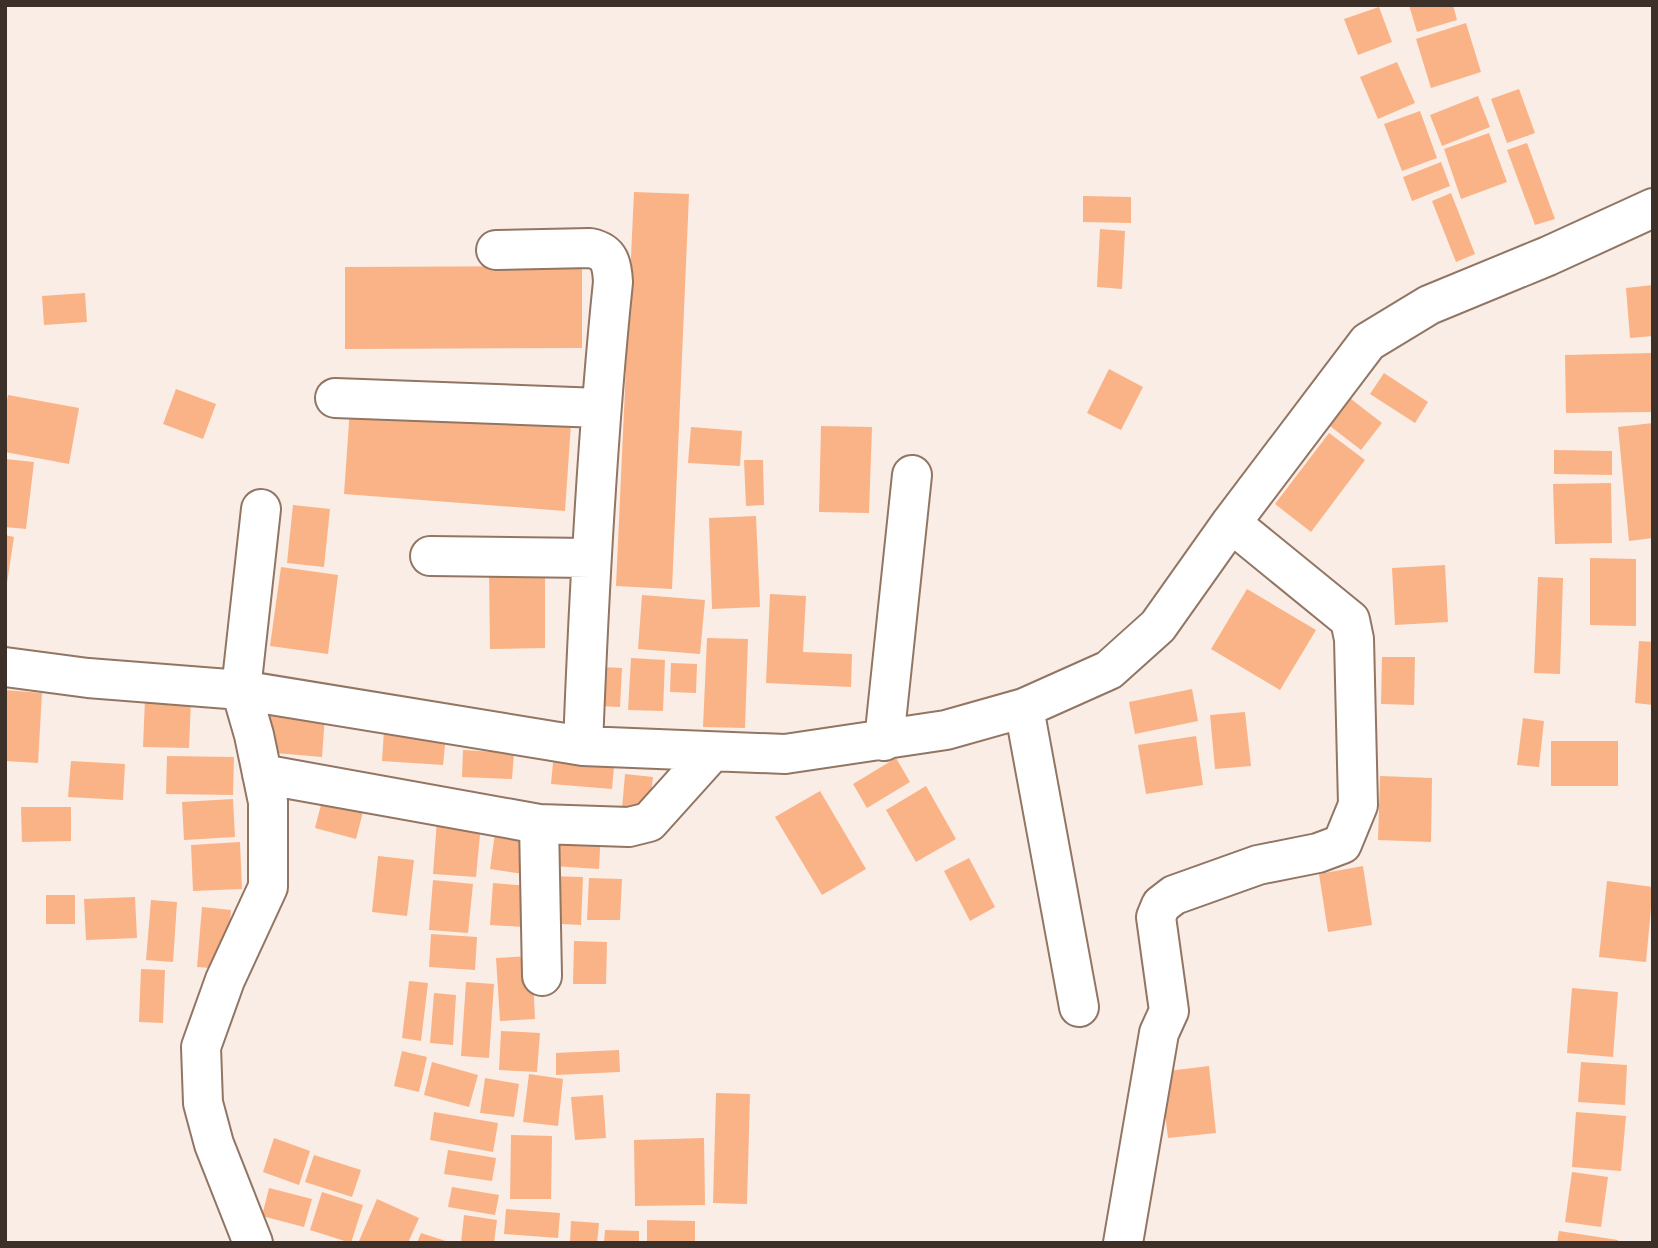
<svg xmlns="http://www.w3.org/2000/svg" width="1658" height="1248" font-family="Rubik,sans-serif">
<rect width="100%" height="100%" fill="#faede5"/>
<path fill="#fab386" d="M1409 5H1453L1457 20 1417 32Z
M1379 7 1392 42 1358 55 1344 19Z
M1466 23 1481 72 1431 88 1416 39Z
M1397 62 1415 103 1378 119 1360 77Z
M1519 89 1535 133 1507 143 1491 99Z
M1478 96 1490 127 1442 146 1430 115Z
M1420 111 1437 158 1402 171 1384 124Z
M1489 133 1507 182 1461 199 1444 149Z
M1527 143 1555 219 1535 225 1507 150Z
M1441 162 1450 186 1412 201 1403 177Z
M634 192 689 194 672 589 616 586Z
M1451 193 1475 254 1456 262 1432 201Z
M1083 196 1131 197V223L1083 222Z
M1100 229 1125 231 1122 289 1097 287Z
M582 266V348L345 349V267Z
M1653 285V336L1630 338 1626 288Z
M85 293 87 322 44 325 42 296Z
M1653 353V412L1566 413 1565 355Z
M1109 369 1143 387 1121 430 1087 413Z
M1384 373 1428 402 1415 423 1370 394Z
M176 389 216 404 203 439 163 424Z
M8 395 79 408 69 464 5 452V410Z
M1351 399 1382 423 1361 450 1330 426Z
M350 408 571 424 565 511 344 494Z
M1653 423V538L1629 541 1618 427Z
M821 426 872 427 869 513 819 512Z
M691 427 742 431 740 466 688 463Z
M1329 433 1365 460 1311 532 1275 504Z
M1554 450 1612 451V475L1554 474Z
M5 459 34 462 26 529 5 527Z
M744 460H763L764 505 746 506Z
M1611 483 1612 543 1555 544 1553 484Z
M293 505 330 509 324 567 287 563Z
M756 516 760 607 712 609 709 518Z
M5 535 14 537 7 583 5 582Z
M1590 558 1636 559V626L1590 625Z
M1445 565 1448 622 1395 625 1392 568Z
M281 567 338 575 328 654 270 646Z
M545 568V648L490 649 489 569Z
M1538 577 1563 578 1560 674 1534 673Z
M1247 589 1316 630 1280 690 1211 649Z
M770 594 806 596 803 652 852 654 851 687 766 683Z
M642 595 705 600 700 654 638 649Z
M707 638 748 639 745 728 703 727Z
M1639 641 1653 642V705L1635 703Z
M1382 657H1415L1414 705 1381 704Z
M631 658 665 660 663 711 628 710Z
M671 663 697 664 696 693 670 692Z
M601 667 622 668 620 707 599 706Z
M1192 689 1198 721 1135 734 1129 702Z
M5 690 42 693 38 763 5 761Z
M145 699 191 700 189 748 143 747Z
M267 710 325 715 322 757 264 752Z
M1245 712 1251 766 1215 769 1210 715Z
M1523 718 1544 721 1539 767 1517 765Z
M384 730 446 735 443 765 382 761Z
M1196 736 1203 785 1146 794 1138 745Z
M1551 741H1618V786H1551Z
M463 750 514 753 512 779 462 777Z
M554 752 615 756 612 789 551 784Z
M167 756 234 757 233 795 166 794Z
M896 758 910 782 867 808 853 784Z
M71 761 125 764 123 800 68 797Z
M625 774 653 777 649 812 622 809Z
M1380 776 1432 778 1431 842 1378 840Z
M926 786 956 839 916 862 886 810Z
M820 791 866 869 822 895 775 817Z
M323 797 364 808 356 839 315 828Z
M233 799 235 837 184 840 182 802Z
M21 807H71V841L22 842Z
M437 820 481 824 476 877 433 874Z
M555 828 601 830 599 869 553 866Z
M495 833 529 838 524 874 490 869Z
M240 842 242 889 193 891 191 845Z
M378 856 414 860 407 916 372 912Z
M969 858 995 907 970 921 944 871Z
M1363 866 1372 925 1328 932 1319 874Z
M545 876 583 877 581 925 543 923Z
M589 878 622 879 620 920H587Z
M433 880 473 884 468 933 429 930Z
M1607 881 1653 887 1646 962 1599 957Z
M493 883 528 886 524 927 490 925Z
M46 895H75V924H46Z
M135 897 137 938 86 940 84 899Z
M151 900 177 902 173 962 146 960Z
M202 907 231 910 226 969 197 967Z
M431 934 477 937 475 970 429 967Z
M574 941 607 942 606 984H573Z
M532 956 535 1019 500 1021 496 958Z
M141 969 165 970 163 1023 139 1022Z
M409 981 428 983 421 1041 402 1038Z
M466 982 494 984 489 1058 461 1056Z
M1572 988 1618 992 1613 1057 1567 1053Z
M434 993 456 995 453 1045 430 1043Z
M501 1031 540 1033 537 1072 499 1070Z
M619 1050 620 1072 556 1075V1053Z
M402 1051 427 1057 419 1092 394 1086Z
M432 1062 478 1075 469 1107 424 1095Z
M1581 1062 1627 1065 1625 1105 1578 1102Z
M1209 1066 1216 1133 1168 1138 1160 1072Z
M529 1074 563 1079 558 1126 523 1122Z
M485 1078 519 1084 514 1117 480 1113Z
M716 1093 750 1094 747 1204 713 1203Z
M603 1095 606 1138 575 1140 571 1097Z
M434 1112 498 1123 493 1152 430 1140Z
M1576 1112 1626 1116 1621 1171 1572 1167Z
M511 1135 552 1136 551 1199H510Z
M274 1138 310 1151 299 1185 263 1172Z
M704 1138 705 1205 635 1206 634 1140Z
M448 1150 496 1158 492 1181 444 1174Z
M314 1155 361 1170 352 1197 305 1182Z
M1572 1172 1608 1177 1601 1227 1565 1222Z
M452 1187 499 1195 495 1215 448 1207Z
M269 1188 312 1199 304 1227 262 1216Z
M322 1192 363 1205 351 1243 310 1230Z
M377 1199 419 1218 408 1243H363L359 1241Z
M506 1209 560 1213 558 1238 504 1234Z
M464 1215 497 1220 494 1243H461Z
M647 1220 695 1221V1243H647Z
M571 1221 599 1223 597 1243H570Z
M605 1230 639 1231V1243H604Z
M1559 1231 1618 1240V1243H1557Z
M421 1233 449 1242V1243H417Z"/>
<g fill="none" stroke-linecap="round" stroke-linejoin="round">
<g stroke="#927563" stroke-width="42">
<path id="minor" d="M496 250 590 248C610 252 612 264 613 282 597 436 589 590 583 746
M335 398 600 408
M430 556 590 558
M5 667 88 678 241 690 583 746 785 754 946 730 1024 708 1109 670 1158 626 1231 523 1368 342 1429 305 1548 256 1653 208
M1024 708 1079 1007
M884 741 912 475
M262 774 539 824 542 976
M539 824 629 827 649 822 712 752
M253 1243 214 1144 203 1103 201 1047 225 980 268 887V802L254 735 241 690 261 509
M1123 1243 1159 1033 1169 1011 1156 917 1161 905 1174 895 1258 865 1318 853 1342 844 1358 805 1354 639 1350 620 1231 523"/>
</g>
<use href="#minor" stroke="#fff" stroke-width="38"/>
</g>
<rect width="1658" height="1248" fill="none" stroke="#3d3028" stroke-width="14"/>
</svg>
